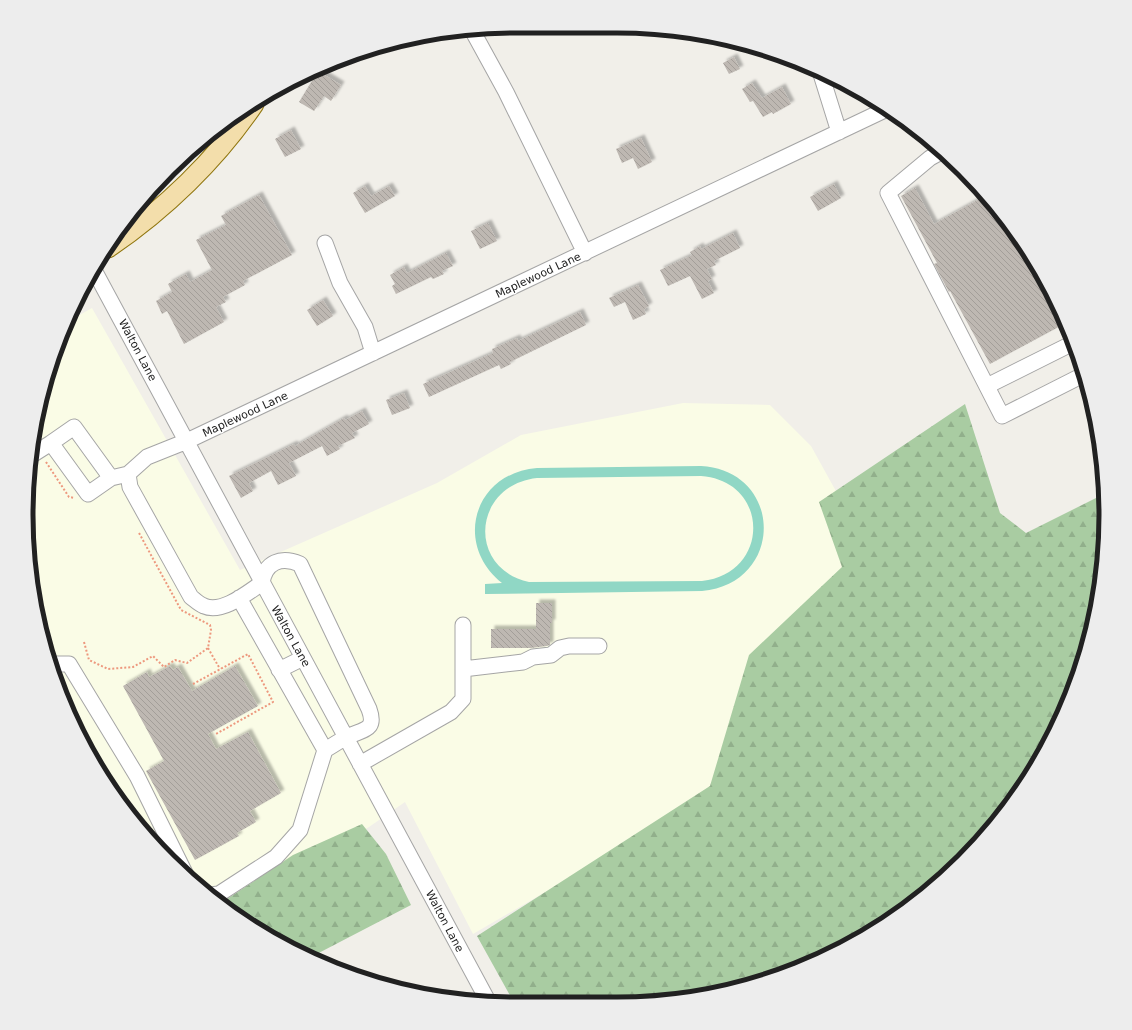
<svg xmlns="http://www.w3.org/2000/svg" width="1132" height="1030" font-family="'DejaVu Sans',sans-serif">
<defs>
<pattern id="forest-firs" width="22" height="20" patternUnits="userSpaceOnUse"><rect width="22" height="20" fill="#a9cca2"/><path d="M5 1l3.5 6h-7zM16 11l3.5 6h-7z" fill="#91af8b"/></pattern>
<pattern id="building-back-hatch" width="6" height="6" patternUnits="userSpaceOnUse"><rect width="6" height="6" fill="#beb8b2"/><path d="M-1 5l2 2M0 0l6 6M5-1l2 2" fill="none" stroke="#a39e99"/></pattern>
<filter id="shadow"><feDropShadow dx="3.5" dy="-3.5" stdDeviation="1" flood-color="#0004"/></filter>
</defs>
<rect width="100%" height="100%" fill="#f1efe9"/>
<path fill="#fafce6" d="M92 308 240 570 437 483 521 435 683 403 770 405 811 446 921 645 918 675 473 934 405 802 369 827 228 908 193 883 127 812 76 731 35 611 26 515 35 419 69 321Z"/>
<path fill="url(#forest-firs)" d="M965 404 1000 513 1026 533 1104 494 1106 515 1097 610 1069 702 1024 786 963 861 889 921 804 967 713 995 617 1004 513 1001 477 936 710 786 749 655 842 567 819 502Z
M362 824 386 854 411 905 311 957 271 939 219 901 227 899 293 855Z"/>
<path fill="#90d7c5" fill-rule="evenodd" d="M701 466C784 471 785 583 702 591L485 594V584L502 583C453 544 474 473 537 468ZM701 476C770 481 771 573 702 581L529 582C466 568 473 485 537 478Z"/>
<path fill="url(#building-back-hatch)" filter="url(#shadow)" d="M734 57 740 69 729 74 723 63Z
M318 71 341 85 331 101 324 96 314 111 299 102Z
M752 83 762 98 782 87 791 104 773 114 772 112 763 117 753 101 750 102 742 89Z
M291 130 301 149 285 157 275 139Z
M641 138 652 162 638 169 633 158 622 163 616 149Z
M834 184 841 198 818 211 810 197Z
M365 186 371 196 389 186 395 196 365 213 353 193Z
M915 188 934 224 985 196 1023 243 1066 323 990 364 950 291 949 292 934 264 937 263 901 196Z
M259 195 292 255 243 281 245 285 223 297 226 302 216 307 224 322 184 344 167 311 162 314 156 301 172 292 168 284 186 274 190 282 212 270 196 240 226 225 221 216Z
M488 223 497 241 480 249 471 231Z
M733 233 740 248 714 261 716 265 707 269 712 279 708 281 714 293 702 299 690 276 668 286 660 270 692 255 690 252 700 246 701 249Z
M446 253 453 266 442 271 444 274 433 279 431 277 396 294 392 286 395 284 390 275 404 267 407 273Z
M638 285 649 306 644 309 646 314 633 320 625 302 614 307 609 298Z
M323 300 333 316 317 326 307 310Z
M580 312 586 325 510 362 511 364 501 369 499 365 429 397 423 384 493 353 492 349 517 338 518 341Z
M404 393 410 408 392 415 386 400Z
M362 411 369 424 352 433 355 438 338 446 340 449 327 456 322 446 289 463 296 476 278 485 271 471 249 483 253 491 241 498 229 476 294 444 295 446 344 418 345 420Z
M536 603H552V623H550V645L547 646 531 648H491V629H536Z
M170 666 173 670 178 667 192 691 235 666 258 706 208 734 216 749 248 732 281 793 250 811 256 822 237 833 239 836 195 860 146 771 164 761 123 686 147 672 149 677Z"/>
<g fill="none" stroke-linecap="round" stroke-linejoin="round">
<g stroke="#a5a5a5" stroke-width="17">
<path id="minor" d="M472 30 506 92 585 253
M820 71 839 132
M941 152 930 158 888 193 1002 416 1083 375
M325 243 340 283 365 327 373 353
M94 270C226 513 357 757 488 1001
M987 386 1073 343
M32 455 51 443
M111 478 74 427 51 443 88 494 111 478 128 474
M239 598 325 750C332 746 339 741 347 737 363 729 377 731 369 709L300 564C281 556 265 562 262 583 247 593 222 614 204 606 199 604 195 600 191 597L130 487 128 474 147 457 187 441 889 108
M53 664H69L137 776 186 875
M463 669 523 662 533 657 551 655 560 648 569 646H599
M279 670 303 658
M360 764 451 712 463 699V625
M210 895 219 894 276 857 300 830 325 750"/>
</g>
<g stroke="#90760f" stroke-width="21">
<path id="major" d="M108 248C164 210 216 160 254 104"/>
</g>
<path stroke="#ed987e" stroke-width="2" stroke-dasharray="2 2" stroke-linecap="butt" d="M46 462 69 497 75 498
M84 642 89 660 108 669 133 667 153 656 164 667 175 660 187 663 208 648 211 630 210 625 181 610 139 533
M208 648 220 669
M193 684 248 654 273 702 216 734"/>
<use href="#minor" stroke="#fff" stroke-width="15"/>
<use href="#major" stroke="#f3deab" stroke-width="19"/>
</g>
<g text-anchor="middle" stroke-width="3" stroke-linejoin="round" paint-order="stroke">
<g font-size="11" fill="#212121" stroke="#fff">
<text transform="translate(538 275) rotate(-25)" y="4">Maplewood Lane</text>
<text transform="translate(138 350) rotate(62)" y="4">Walton Lane</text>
<text transform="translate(245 414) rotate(-25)" y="4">Maplewood Lane</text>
<text transform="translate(291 636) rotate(61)" y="4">Walton Lane</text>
<text transform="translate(445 921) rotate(62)" y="4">Walton Lane</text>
</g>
</g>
<path d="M0 0H1132V1030H0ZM515 33H617A482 482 0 0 1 1099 515V515A482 482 0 0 1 617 997H515A482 482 0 0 1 33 515V515A482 482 0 0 1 515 33Z" fill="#ededed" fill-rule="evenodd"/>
<path fill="none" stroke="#212121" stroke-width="5" d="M515 33H617A482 482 0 0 1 1099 515V515A482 482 0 0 1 617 997H515A482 482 0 0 1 33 515V515A482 482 0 0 1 515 33Z"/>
</svg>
